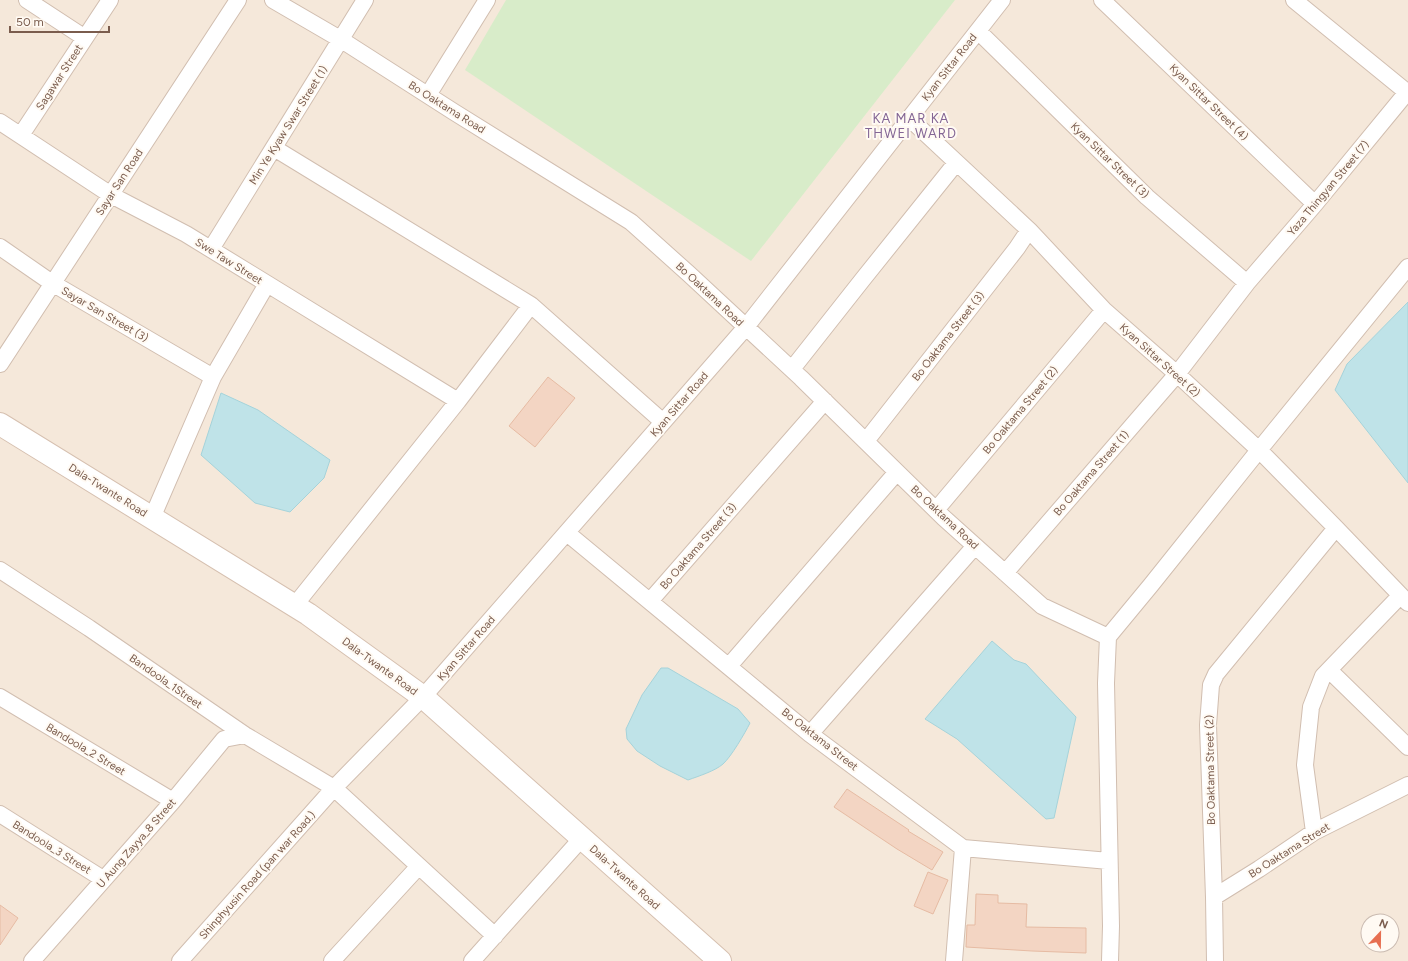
<svg xmlns="http://www.w3.org/2000/svg" width="1408" height="961" font-family="Figtree,sans-serif">
<rect width="100%" height="100%" fill="#fdf6ec"/>
<path fill="#f5e8da" fill-rule="evenodd" d="M0 0H1408V961H0ZM1368 921H1392V945H1368Z"/>
<path fill="#d8ecc9" d="M506 0H955L751 261 465 70Z"/>
<path fill="#bfe3e8" stroke="#a5d3da" d="M1408 302V483L1335 390 1347 364Z
M221 393 258 410 330 460 324 478 290 512 255 503 201 455Z
M992 641 1014 660 1026 664 1076 717 1054 818 1046 819 957 739 925 719Z
M661 668H668L738 709 750 723C745 733 731 757 723 764 715 771 699 776 688 780L660 766 637 751 627 739 626 729 642 695Z"/>
<path fill="#f3d5c3" stroke="#e6bba3" d="M548 377 575 398 535 447 509 426Z
M847 789 909 830 908 831 943 852 932 870 897 849 834 807Z
M928 872 948 880 933 914 914 906Z
M976 894 998 895V903L1027 904 1026 927 1086 928V953L1032 951 966 947 967 925H975Z
M0 905 18 918 0 945Z"/>
<g fill="none" stroke-linecap="round" stroke-linejoin="round">
<g stroke="#d1beb0" stroke-width="18">
<path id="street" d="M27 0 85 38
M273 0 340 39 454 112 631 222 689 274 801 378 944 518 1042 606 1108 637
M1102 0 1315 204
M1294 0 1408 93
M978 31 1147 197 1247 283
M428 95 487 0
M909 118 1029 230 1104 310 1177 374 1259 450 1336 528 1408 603
M0 122 111 195 186 234 458 401
M21 135 110 0
M274 148 531 305 663 422
M0 247 52 283 213 377
M211 249 365 0
M0 364 238 0
M792 369 863 279 956 163
M866 441 1017 248 1029 230
M936 510 1104 310
M152 518 213 377 267 284
M567 533 810 734 963 848 1109 861
M0 570 89 628 245 735 334 788 495 936
M1005 573 1177 374 1247 283 1315 204 1408 91
M650 601 825 401
M295 605 458 401 531 305
M729 666 897 472
M1329 670 1408 747
M0 697 173 801
M810 734 975 546
M0 814 103 879
M1314 832 1305 765 1311 707 1323 676 1400 596
M1214 897 1259 869 1314 832 1408 785
M32 961 173 801 224 739 245 735
M180 961 334 788 423 697 746 327 1002 0
M332 961 419 866
M472 961 582 838
M954 961 963 848
M1110 961 1111 926 1106 683 1108 637 1151 585 1259 450 1408 267
M1215 961 1214 897 1208 725 1211 685 1216 674 1336 528"/>
</g>
<g stroke="#d6c0b0" stroke-width="24">
<path id="secondary" d="M0 424 308 614 423 697 720 961"/>
</g>
<use href="#street" stroke="#fff" stroke-width="16"/>
<use href="#secondary" stroke="#fff" stroke-width="22"/>
</g>
<g text-anchor="middle" stroke-width="4" stroke-linejoin="round" paint-order="stroke">
<g font-size="11" fill="#7a5c4d" stroke="#fffaf3">
<text transform="translate(949 67) rotate(-52)" y="4">Kyan Sittar Road</text>
<text transform="translate(59 77) rotate(-57)" y="4">Sagawar Street</text>
<text transform="translate(1209 102) rotate(44)" y="4">Kyan Sittar Street (4)</text>
<text transform="translate(447 107) rotate(32)" y="4">Bo Oaktama Road</text>
<text transform="translate(288 125) rotate(-58)" y="4">Min Ye Kyaw Swar Street (1)</text>
<text transform="translate(1110 160) rotate(44)" y="4">Kyan Sittar Street (3)</text>
<text transform="translate(119 182) rotate(-57)" y="4">Sayar San Road</text>
<text transform="translate(1328 188) rotate(-50)" y="4">Yaza Thingyan Street (7)</text>
<text transform="translate(229 261) rotate(32)" y="4">Swe Taw Street</text>
<text transform="translate(710 294) rotate(43)" y="4">Bo Oaktama Road</text>
<text transform="translate(105 314) rotate(30)" y="4">Sayar San Street (3)</text>
<text transform="translate(948 336) rotate(-52)" y="4">Bo Oaktama Street (3)</text>
<text transform="translate(1160 360) rotate(42)" y="4">Kyan Sittar Street (2)</text>
<text transform="translate(679 404) rotate(-49)" y="4">Kyan Sittar Road</text>
<text transform="translate(1020 410) rotate(-50)" y="4">Bo Oaktama Street (2)</text>
<text transform="translate(1091 473) rotate(-49)" y="4">Bo Oaktama Street (1)</text>
<text transform="translate(108 490) rotate(32)" y="4">Dala-Twante Road</text>
<text transform="translate(945 517) rotate(43)" y="4">Bo Oaktama Road</text>
<text transform="translate(698 546) rotate(-49)" y="4">Bo Oaktama Street (3)</text>
<text transform="translate(466 648) rotate(-49)" y="4">Kyan Sittar Road</text>
<text transform="translate(380 666) rotate(36)" y="4">Dala-Twante Road</text>
<text transform="translate(166 681) rotate(35)" y="4">Bandoola_1Street</text>
<text transform="translate(820 739) rotate(38)" y="4">Bo Oaktama Street</text>
<text transform="translate(86 749) rotate(31)" y="4">Bandoola_2 Street</text>
<text transform="translate(1210 770) rotate(-91)" y="4">Bo Oaktama Street (2)</text>
<text transform="translate(136 843) rotate(-49)" y="4">U Aung Zayya_8 Street</text>
<text transform="translate(52 847) rotate(32)" y="4">Bandoola_3 Street</text>
<text transform="translate(1289 850) rotate(-32)" y="4">Bo Oaktama Street</text>
<text transform="translate(257 875) rotate(-48)" y="4">Shinphyusin Road (pan war Road.)</text>
<text transform="translate(625 877) rotate(42)" y="4">Dala-Twante Road</text>
</g>
<g font-size="13" letter-spacing="1" fill="#846695" stroke="#fffaf3">
<text x="911" y="123">KA MAR KA<tspan x="911" dy="15">THWEI WARD</tspan></text>
</g>
</g>
<g transform="translate(1380 933) rotate(22)"><circle r="19" fill="#fffaf3" stroke="#cabbb1"/>
<path d="M0-3L7 15L0 10L-7 15Z" fill="#e76f51"/>
<text y="-6" font-size="11" font-weight="bold" text-anchor="middle" fill="#7a5c4d">N</text>
</g>
<path d="M10 26v6h99v-6" fill="none" stroke="#7a5c4d" stroke-width="2"/>
<text x="16" y="26" font-size="12" fill="#7a5c4d" stroke="#fffaf3" stroke-width="3" paint-order="stroke">50 m</text>
</svg>
